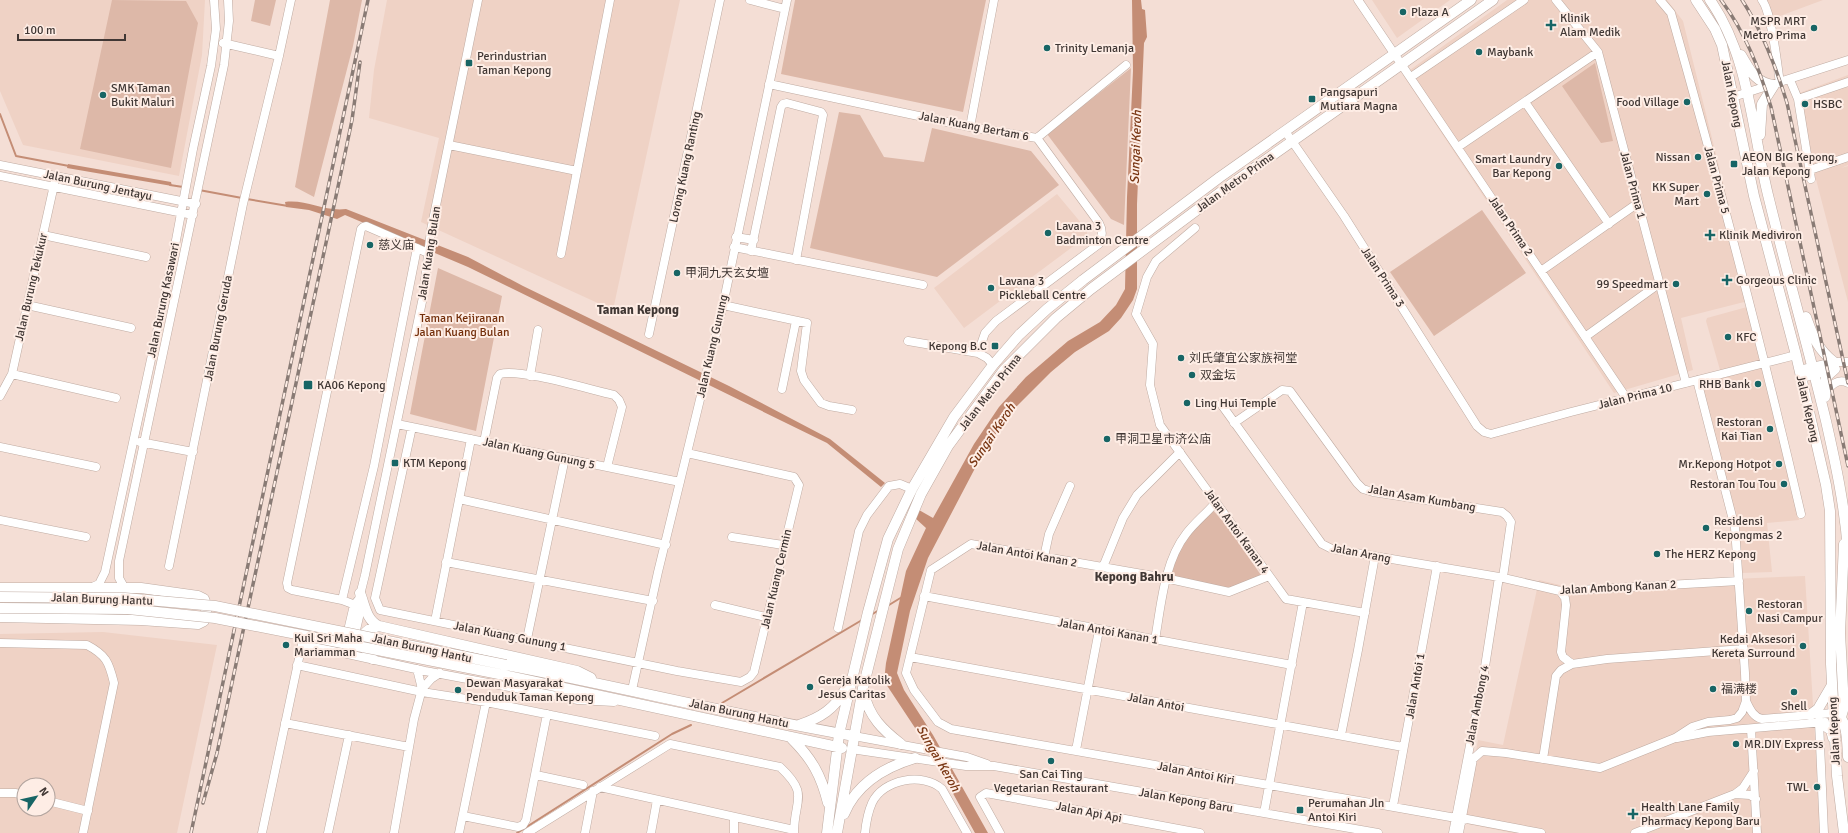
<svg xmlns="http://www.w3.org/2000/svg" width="1848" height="833" font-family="Signika,'Noto Sans SC',sans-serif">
<rect width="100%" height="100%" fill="#f4ded5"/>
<path fill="#efd2c5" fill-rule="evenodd" d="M0 0H205L202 55 179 176 23 145 0 91Z
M387 0H680L613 310 421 222 439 138 369 118 374 70Z
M1372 0H1450L1397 38Z
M1507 0H1667L1683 21 1752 300 1681 318 1693 370 1614 393 1403 75Z
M1757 0H1823L1764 22 1762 7Z
M1848 75V165L1841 168 1848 166V302L1794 95Z
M1057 194 1087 230V236L964 328 934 288Z
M1747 307 1799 520 1767 523 1772 572 1741 573 1700 382 1722 377 1706 321 1707 318Z
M1805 576 1821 833H1512L1463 823 1478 740 1503 745 1539 580 1564 586Z
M103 632 217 645 177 833H0V634ZM24 785H48V809H24Z"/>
<path fill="#ddb8a8" d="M112 0 186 1 198 23 171 168 80 149Z
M255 0H276L270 26 251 21Z
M330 0H362L353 46 314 197 295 187Z
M795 0H986L963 112 781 74Z
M1595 63 1613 141 1601 143 1562 86Z
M1131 68 1124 225 1111 219 1047 134Z
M839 112 860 115 884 157 924 162 932 128 1031 151 1059 185 937 277 810 248Z
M1482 210 1526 273 1434 336 1390 272Z
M438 268 502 296 476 431 410 414Z
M1211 508 1226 525 1263 578 1229 592 1165 578 1180 543Z"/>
<path fill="#c48d75" d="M1132 0H1141L1142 9 1145 10 1147 37 1144 43 1137 204V289L1133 300 1121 318 1109 331 1075 352 1051 372 1014 409 999 429 983 453 928 558 910 611 897 673 904 690 933 735 988 833H975L925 743 884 681 886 663 906 571 926 528 915 518 919 510 933 518 974 444 999 407 1026 377 1068 341 1100 322 1116 305 1125 289 1127 197 1133 71Z
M68 164 171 182 172 186 67 168Z
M285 202C306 199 325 212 346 209L468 257 523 286 729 386 830 439 885 483 881 487 827 443 468 267 345 215 337 219 309 210 286 207Z"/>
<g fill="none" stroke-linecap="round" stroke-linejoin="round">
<path stroke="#c48d75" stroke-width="2" d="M0 114 16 156 69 166
M170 185 183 187
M199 190 242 198
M247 199 288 206
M889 605 902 597
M871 615 879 610
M722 703 862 620
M517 833 672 734 691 725"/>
<g stroke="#bfaba2" stroke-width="9">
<path id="minor" d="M750 0 785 9
M1358 0 1627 399
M1556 0 1598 52 1686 383
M1660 0 1671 13C1718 179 1762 346 1801 514
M1762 0C1772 13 1777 64 1780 83
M223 43 279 56
M1411 77 1524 0
M1790 80 1798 99 1811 179
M769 84 970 127 1037 138 1099 223C1103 230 1103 236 1099 244L996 321 985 333 978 353
M1733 97 1848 60
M1798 99 1848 82
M1525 102 1609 224
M970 127 994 0
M1285 131 1344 216 1477 426 1484 432 1491 434 1571 412 1796 355
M1037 138 1126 65
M449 145 577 171
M1458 147 1598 52
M0 165 196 204
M1810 170 1848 157
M0 176 193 215
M1195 228 1156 261 1147 277 1136 314 1153 344 1150 385 1160 425 1286 599 1365 613
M43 235 146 257
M736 237 754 240
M734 247 923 285
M751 251 781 107 783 104 787 103 821 112 823 115 796 260
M561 254 610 0
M1541 271 1638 203
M27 305 131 328
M723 305 807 323 801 371 804 380 821 403 829 406 852 410
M649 334 720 0
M1585 337 1660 283
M908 341 978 353 987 358 993 365
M1799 370 1834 362H1848
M12 374 116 398
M530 376 538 330
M1801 378 1833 370
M782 389 796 321
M1826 394C1830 385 1838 378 1848 383
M0 396 12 374 56 176
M1221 404 1322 544 1332 549 1499 577 1560 591 1739 581
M1234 423 1282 390 1290 391 1357 483 1363 489 1373 492 1502 512 1507 516 1511 522 1503 577
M397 424 680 482
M412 427 375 598 380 610 677 671 741 682 750 677 754 672 799 485 794 477 687 453
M140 442 193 452
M484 442 497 378 500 374C519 368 591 390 614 395L619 400 622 407 607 467
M0 447 96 467
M459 499 666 545
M0 520 86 537
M732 537 783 545
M1044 557 1049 534 1070 486
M446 562 653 601
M169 566 243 204 279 56 291 0
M1103 567 1123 518 1137 495 1180 452
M1269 576 1229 592 1165 578 971 544 931 570 906 673 914 690 938 722 951 729 1456 818
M124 587 119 578V561L224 65 229 21 228 0
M90 588 99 584 105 572 171 267 193 149 211 66 216 29 214 0
M1560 591 1565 598 1566 605 1561 652 1563 657 1572 664
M924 596 1292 665
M342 600 374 466 417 248
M715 605 766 617
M358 606 342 600 292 590 288 588 287 583 361 229 363 227 366 226 428 253
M435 621 471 439
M838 628 859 531 867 515 889 486 900 484 912 489
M527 639 565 458
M1155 640C1161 606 1164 562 1186 534 1195 522 1207 513 1216 502
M0 643 87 645C106 655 109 662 114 683L83 833
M351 651 359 617V602
M343 652 354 605 359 599 365 575 423 297 431 230 478 0
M910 657 1403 747
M297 665 422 692 486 702 655 736
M422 689 431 679 440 673
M632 690 658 572 723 305 787 0
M1746 701C1750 709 1753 717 1762 719L1833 713
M1819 722 1824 833
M285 723 409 747
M1751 729 1757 833
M1341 735 1358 650 1375 556
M854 736 967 757 987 764
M1677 738 1708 732 1825 722
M851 749 966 766H994L1378 833
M1076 750 1099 630
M1543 759 1556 676 1561 670 1572 664 1607 659 1744 649
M536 775 583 785
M600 787 794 830
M0 793H15L24 795
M1735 794 1750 795 1756 799
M48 801 88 811
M1393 806 1437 566
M1264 813 1303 602
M463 816 518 827 523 825 526 820 547 714
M1461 823 1463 820 1467 819 1541 833
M262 833 302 644 425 671 578 700 614 702
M328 833 349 735
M394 833 414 719 422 689 417 669
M459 833 486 702
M527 833 670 744 780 767C810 795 794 799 794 833
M585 833 593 791
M651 833 657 800
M734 833V817
M865 833C866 823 868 812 872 803 883 779 923 772 942 789L967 833
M1000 833 980 797 986 793 1200 833
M1453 833 1484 673 1499 577
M1459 833 1473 759 1482 751 1506 753 1600 768 1675 738 1692 727 1708 722 1730 720 1737 718 1742 712 1746 701 1745 673 1735 528 1697 380
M1635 833 1735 794 1743 788 1754 771"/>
</g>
<g stroke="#bfaba2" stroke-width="11">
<path id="major" d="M1696 0 1715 29 1722 45 1754 196 1796 355 1826 485 1830 511 1831 664 1837 776 1844 833
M1710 0C1750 57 1752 133 1769 199 1787 273 1808 347 1826 421 1836 465 1845 507 1848 552
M1741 55C1750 70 1755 83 1774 85L1762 104 1760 135
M1806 317C1813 336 1817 349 1834 362
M1825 397 1826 377 1835 369
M0 588H141L198 596 204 599 207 607 204 621 198 624 141 620 0 617
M360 593C365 605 366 620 379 626L577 671 591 678
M373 659C361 646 356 631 379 626
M506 665C622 687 737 716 854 736
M504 675 842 748
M864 693C869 717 883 730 901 744
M1837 714C1848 722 1847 743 1848 757
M1810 715 1818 709 1832 685
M1819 722 1831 730 1833 738
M1834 722 1841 717 1844 707 1840 633 1844 544
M799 725C820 718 835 709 846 688
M792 739C812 759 821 775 828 803
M844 814C857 783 885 767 915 758
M827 833 839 734 868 612 888 539 912 489 954 417 993 365 1019 335 1047 309 1083 280 1220 177 1471 0
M837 833 863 688 898 549 921 494 948 446 1004 370 1056 318 1091 289 1233 183 1493 0"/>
</g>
<use href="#minor" stroke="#fff" stroke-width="8"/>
<use href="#major" stroke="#fff" stroke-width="10"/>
<g stroke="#897b75" stroke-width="3.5">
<path id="rail" d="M1721 0C1745 32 1759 68 1771 107L1848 466
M1742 0C1763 32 1776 67 1787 103L1848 383
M203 803 217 753 342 168 352 120 360 62
M191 833 368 0"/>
</g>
<use href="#rail" stroke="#feede5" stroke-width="2" stroke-dasharray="6" stroke-linecap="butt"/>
<g stroke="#bfaba2" stroke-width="11" stroke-linecap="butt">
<path id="major-bridge" d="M0 597 125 598 215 606 506 665
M0 608 128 609 215 618 504 675"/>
</g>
<use href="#major-bridge" stroke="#fff" stroke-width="10"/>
</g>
<g fill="#176565" stroke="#feede5" stroke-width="1.5">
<circle cx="1403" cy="12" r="4"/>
<path d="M1549 19h4v4h4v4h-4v4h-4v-4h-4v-4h4z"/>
<circle cx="1814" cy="28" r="4"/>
<circle cx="1047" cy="48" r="4"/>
<circle cx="1479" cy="52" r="4"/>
<rect x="465" y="59" width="8" height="8" rx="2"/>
<circle cx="103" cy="95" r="4"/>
<rect x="1308" y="95" width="8" height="8" rx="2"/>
<circle cx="1687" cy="102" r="4"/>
<circle cx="1805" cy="104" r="4"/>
<circle cx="1698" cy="157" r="4"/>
<rect x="1730" y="160" width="8" height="8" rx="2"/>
<circle cx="1559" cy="166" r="4"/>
<circle cx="1707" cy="194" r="4"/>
<circle cx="1048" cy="233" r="4"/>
<path d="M1708 229h4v4h4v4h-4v4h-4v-4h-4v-4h4z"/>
<circle cx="370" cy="245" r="4"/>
<circle cx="677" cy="273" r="4"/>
<path d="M1725 274h4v4h4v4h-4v4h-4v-4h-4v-4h4z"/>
<circle cx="1676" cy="284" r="4"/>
<circle cx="991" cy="288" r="4"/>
<circle cx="1728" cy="337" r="4"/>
<rect x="991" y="342" width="8" height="8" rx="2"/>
<circle cx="1181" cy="358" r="4"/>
<circle cx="1192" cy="375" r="4"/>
<circle cx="1758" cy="384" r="4"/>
<rect x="303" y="380" width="10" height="10" rx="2"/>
<circle cx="1187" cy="403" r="4"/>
<circle cx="1770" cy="429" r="4"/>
<circle cx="1107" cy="439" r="4"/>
<rect x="391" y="459" width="8" height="8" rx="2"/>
<circle cx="1779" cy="464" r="4"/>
<circle cx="1784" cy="484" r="4"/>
<circle cx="1706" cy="528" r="4"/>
<circle cx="1657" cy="554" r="4"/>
<circle cx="1749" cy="611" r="4"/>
<circle cx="286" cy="645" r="4"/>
<circle cx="1803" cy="646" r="4"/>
<circle cx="810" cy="687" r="4"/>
<circle cx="1713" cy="689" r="4"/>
<circle cx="458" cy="690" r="4"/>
<circle cx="1794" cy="692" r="4"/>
<circle cx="1736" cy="744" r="4"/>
<circle cx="1051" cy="761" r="4"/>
<circle cx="1817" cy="787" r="4"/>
<rect x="1296" y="806" width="8" height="8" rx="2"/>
<path d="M1631 808h4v4h4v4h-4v4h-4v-4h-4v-4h4z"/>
</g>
<g text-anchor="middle" stroke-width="4" stroke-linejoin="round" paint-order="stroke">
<g font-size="12" fill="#403734" stroke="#feede5" text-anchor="start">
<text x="1411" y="16">Plaza A</text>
<text x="1560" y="22">Klinik<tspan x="1560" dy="14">Alam Medik</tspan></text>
<text x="1806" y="25" text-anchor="end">MSPR MRT<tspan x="1806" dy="14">Metro Prima</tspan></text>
<text x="1055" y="52">Trinity Lemanja</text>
<text x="1487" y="56">Maybank</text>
<text x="477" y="60">Perindustrian<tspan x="477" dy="14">Taman Kepong</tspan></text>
<text x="111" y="92">SMK Taman<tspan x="111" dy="14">Bukit Maluri</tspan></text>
<text x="1320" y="96">Pangsapuri<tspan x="1320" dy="14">Mutiara Magna</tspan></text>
<text x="1679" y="106" text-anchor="end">Food Village</text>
<text x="1813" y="108">HSBC</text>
<text x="1690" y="161" text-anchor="end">Nissan</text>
<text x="1742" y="161">AEON BIG Kepong,<tspan x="1742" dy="14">Jalan Kepong</tspan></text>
<text x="1551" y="163" text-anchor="end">Smart Laundry<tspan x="1551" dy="14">Bar Kepong</tspan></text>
<text x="1699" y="191" text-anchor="end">KK Super<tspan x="1699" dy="14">Mart</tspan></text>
<text x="1056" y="230">Lavana 3<tspan x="1056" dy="14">Badminton Centre</tspan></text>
<text x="1719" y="239">Klinik Mediviron</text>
<text x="378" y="249">慈义庙</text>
<text x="685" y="277">甲洞九天玄女壇</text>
<text x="1736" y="284">Gorgeous Clinic</text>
<text x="999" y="285">Lavana 3<tspan x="999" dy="14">Pickleball Centre</tspan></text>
<text x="1668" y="288" text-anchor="end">99 Speedmart</text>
<text x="1736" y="341">KFC</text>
<text x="987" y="350" text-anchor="end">Kepong B.C</text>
<text x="1189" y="362">刘氏肇宜公家族祠堂</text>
<text x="1200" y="379">双金坛</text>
<text x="1750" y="388" text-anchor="end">RHB Bank</text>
<text x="317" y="389">KA06 Kepong</text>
<text x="1195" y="407">Ling Hui Temple</text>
<text x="1762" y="426" text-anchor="end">Restoran<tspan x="1762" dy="14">Kai Tian</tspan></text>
<text x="1115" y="443">甲洞卫星市济公庙</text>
<text x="403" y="467">KTM Kepong</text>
<text x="1771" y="468" text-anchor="end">Mr.Kepong Hotpot</text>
<text x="1776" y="488" text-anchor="end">Restoran Tou Tou</text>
<text x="1714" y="525">Residensi<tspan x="1714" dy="14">Kepongmas 2</tspan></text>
<text x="1665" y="558">The HERZ Kepong</text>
<text x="1757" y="608">Restoran<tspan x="1757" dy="14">Nasi Campur</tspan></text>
<text x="294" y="642">Kuil Sri Maha<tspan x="294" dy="14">Mariamman</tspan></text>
<text x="1795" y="643" text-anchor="end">Kedai Aksesori<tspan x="1795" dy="14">Kereta Surround</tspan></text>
<text x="818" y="684">Gereja Katolik<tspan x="818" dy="14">Jesus Caritas</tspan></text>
<text x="466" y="687">Dewan Masyarakat<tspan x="466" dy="14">Penduduk Taman Kepong</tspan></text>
<text x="1721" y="693">福满楼</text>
<text x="1794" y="710" text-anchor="middle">Shell</text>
<text x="1744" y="748">MR.DIY Express</text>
<text x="1051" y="778" text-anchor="middle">San Cai Ting<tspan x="1051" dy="14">Vegetarian Restaurant</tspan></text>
<text x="1809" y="791" text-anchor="end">TWL</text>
<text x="1308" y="807">Perumahan Jln<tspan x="1308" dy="14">Antoi Kiri</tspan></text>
<text x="1641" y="811">Health Lane Family<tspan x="1641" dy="14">Pharmacy Kepong Baru</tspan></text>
</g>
<g font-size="12" fill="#403734" stroke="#feede5">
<text transform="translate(1732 94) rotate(79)" y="4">Jalan Kepong</text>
<text transform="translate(974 126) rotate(11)" y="4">Jalan Kuang Bertam 6</text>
<text transform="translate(685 167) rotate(-78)" y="4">Lorong Kuang Ranting</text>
<text transform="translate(1717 180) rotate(75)" y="4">Jalan Prima 5</text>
<text transform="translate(1235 182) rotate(-36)" y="4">Jalan Metro Prima</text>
<text transform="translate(98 185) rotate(12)" y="4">Jalan Burung Jentayu</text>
<text transform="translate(1633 185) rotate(75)" y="4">Jalan Prima 1</text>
<text transform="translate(1511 226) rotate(56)" y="4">Jalan Prima 2</text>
<text transform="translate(429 253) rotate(-81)" y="4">Jalan Kuang Bulan</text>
<text transform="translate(1383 277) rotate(57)" y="4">Jalan Prima 3</text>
<text transform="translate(31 287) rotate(-77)" y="4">Jalan Burung Tekukur</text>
<text transform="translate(163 300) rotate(-78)" y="4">Jalan Burung Kasawari</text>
<text transform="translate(218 328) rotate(-79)" y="4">Jalan Burung Geruda</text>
<text transform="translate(712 346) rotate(-77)" y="4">Jalan Kuang Gunung</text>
<text transform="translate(990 392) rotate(-52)" y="4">Jalan Metro Prima</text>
<text transform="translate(1635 396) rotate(-14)" y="4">Jalan Prima 10</text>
<text transform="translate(1808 409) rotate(77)" y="4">Jalan Kepong</text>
<text transform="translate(539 453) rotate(12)" y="4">Jalan Kuang Gunung 5</text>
<text transform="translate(1422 498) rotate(10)" y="4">Jalan Asam Kumbang</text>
<text transform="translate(1237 531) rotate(54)" y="4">Jalan Antoi Kanan 4</text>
<text transform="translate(1361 553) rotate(11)" y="4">Jalan Arang</text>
<text transform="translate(1027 554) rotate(10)" y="4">Jalan Antoi Kanan 2</text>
<text transform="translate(776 579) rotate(-77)" y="4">Jalan Kuang Cermin</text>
<text transform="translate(1618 587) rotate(-3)" y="4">Jalan Ambong Kanan 2</text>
<text transform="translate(102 599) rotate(2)" y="4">Jalan Burung Hantu</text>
<text transform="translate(1108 631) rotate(10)" y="4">Jalan Antoi Kanan 1</text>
<text transform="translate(510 636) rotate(11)" y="4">Jalan Kuang Gunung 1</text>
<text transform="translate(422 648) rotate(12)" y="4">Jalan Burung Hantu</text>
<text transform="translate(1415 686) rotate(-80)" y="4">Jalan Antoi 1</text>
<text transform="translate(1156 702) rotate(11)" y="4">Jalan Antoi</text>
<text transform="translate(1477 705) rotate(-79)" y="4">Jalan Ambong 4</text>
<text transform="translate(739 713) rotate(12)" y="4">Jalan Burung Hantu</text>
<text transform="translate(1834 731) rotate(-93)" y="4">Jalan Kepong</text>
<text transform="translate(1196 773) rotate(11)" y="4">Jalan Antoi Kiri</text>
<text transform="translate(1186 800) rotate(10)" y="4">Jalan Kepong Baru</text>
<text transform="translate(1089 812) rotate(11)" y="4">Jalan Api Api</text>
</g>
<g font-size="12" fill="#732f0b" stroke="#feede5">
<text x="462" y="322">Taman Kejiranan<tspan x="462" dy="14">Jalan Kuang Bulan</tspan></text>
</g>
<g font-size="13" font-style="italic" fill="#793613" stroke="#feede5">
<text transform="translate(1135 147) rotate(-88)" y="5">Sungai Keroh</text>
<text transform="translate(991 435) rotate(-56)" y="5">Sungai Keroh</text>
<text transform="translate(939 758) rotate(60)" y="5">Sungai Keroh</text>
</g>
<g font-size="13" font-weight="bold" fill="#403734" stroke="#feede5">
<text x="638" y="314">Taman Kepong</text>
<text x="1134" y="581">Kepong Bahru</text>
</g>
</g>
<g transform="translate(36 797) rotate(56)"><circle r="19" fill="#feede5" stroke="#b2a49e"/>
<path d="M0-3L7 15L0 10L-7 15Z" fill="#176565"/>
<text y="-6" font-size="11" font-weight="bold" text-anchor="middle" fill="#403734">N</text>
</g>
<path d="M18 34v6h107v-6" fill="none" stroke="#403734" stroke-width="2"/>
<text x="24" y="34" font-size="12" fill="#403734" stroke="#feede5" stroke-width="3" paint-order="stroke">100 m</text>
</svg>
